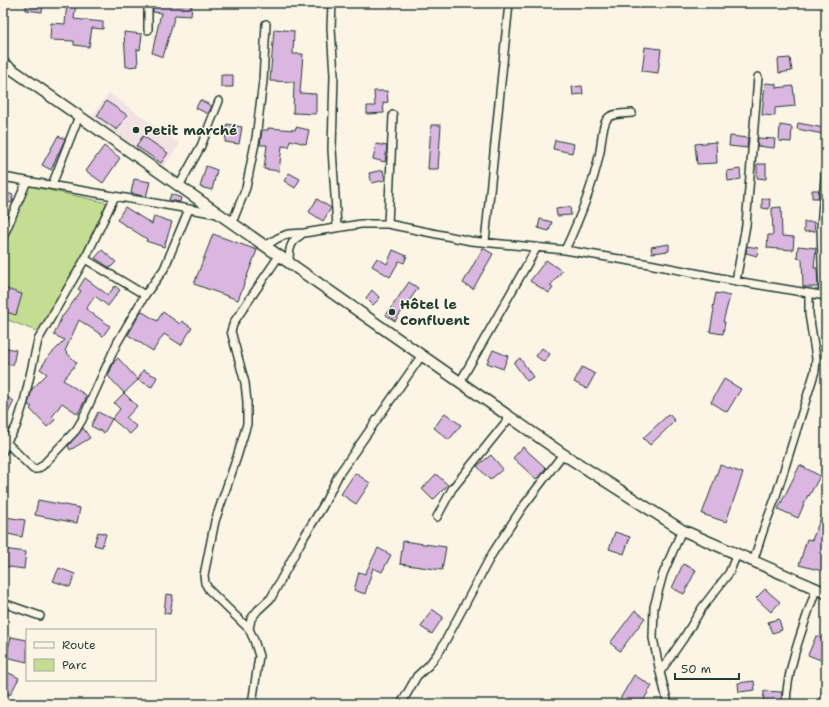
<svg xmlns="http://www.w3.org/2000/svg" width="829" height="707" font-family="'Shantell Sans',sans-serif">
<rect width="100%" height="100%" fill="#fcf5e5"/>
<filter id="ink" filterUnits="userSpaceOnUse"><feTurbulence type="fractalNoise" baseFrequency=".025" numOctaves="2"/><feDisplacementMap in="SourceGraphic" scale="8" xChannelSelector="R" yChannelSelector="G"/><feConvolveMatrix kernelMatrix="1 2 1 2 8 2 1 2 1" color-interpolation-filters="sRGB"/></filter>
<g filter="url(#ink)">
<path fill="#f2e2e4" d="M109 93 180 144 163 167 92 116Z"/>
<path fill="#c5dd93" stroke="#728d64" d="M25 185 109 203 99 230 41 333 3 318V233Z"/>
<path fill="#dab6e1" stroke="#1f3d34" d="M26 3H43L42 12 26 10Z
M67 3H76L74 19 103 22V29L92 28 89 47 74 45V41L50 40 51 23 65 24Z
M153 3H192L191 16 175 15 163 57 152 53 161 13 153 12Z
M274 29 294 31 293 54H303L300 93 316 94V114L293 113 294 82 270 81Z
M124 32 142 34 140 50 137 49 138 66 126 67Z
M645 47 661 49 658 73 642 71Z
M790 58 792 71 779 73 778 59Z
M221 75H233V87H221Z
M765 83 776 84V88L793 86 795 106 775 108V116L762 115Z
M582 86 583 94 573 95 572 87Z
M374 91H387L388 102 383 103 384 113 367 114V106H375Z
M200 100 212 106 208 114 196 108Z
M106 101 127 115 117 130 97 116Z
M798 123 824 128 823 134 797 129Z
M227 124 242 127 239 144 225 142Z
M431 125H441L438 169H428Z
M780 125 792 127 791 142 779 141Z
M296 127 309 130 306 144 290 140 289 147 282 146 279 171 264 169 267 145H260L262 130H268V128L295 130Z
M58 136 65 139 51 170 42 165Z
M143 136 168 153 161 163 136 146Z
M730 136 748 138 747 148 729 146Z
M758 138 775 139 774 148 757 146Z
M555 140 574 144 572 153 553 149Z
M716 142 717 163 697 164 695 144Z
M376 144 387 146 385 162 373 159Z
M104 146 120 158 103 183 86 171Z
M757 164H766V179L757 178Z
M206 166 217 170 212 190 200 187Z
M740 169 741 179 728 181 727 171Z
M383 170 385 180 372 183 369 173Z
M289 173 300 179 295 188 284 181Z
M134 179 150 182 146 197 131 193Z
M812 190H819L818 198H812Z
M3 192 13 195 12 203 3 201Z
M171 194 181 198 180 202 169 200Z
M317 199 331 208 323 221 309 212Z
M762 199H770L769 209 762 208Z
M125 207 152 224 154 216 172 222 164 247 146 241 147 239 117 220Z
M570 207 571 215 557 216 556 209Z
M781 207 782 236 794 237 793 250 767 248 768 235H773L772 208Z
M540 219 552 222 549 231 538 228Z
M804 222H814L815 231 804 232Z
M213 234 257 250 238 300 194 284Z
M669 244V251L652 253 651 247Z
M747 246 758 248 757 256 746 253Z
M798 246 816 248 814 268H817L818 287H803L802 259 797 258Z
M483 248 493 254 473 289 463 283Z
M102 250 116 262 110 268 95 258Z
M393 250 407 256 404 263 399 261 390 277 372 266 377 258 387 264Z
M546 260 562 271 550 286 553 288 549 293 530 281Z
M85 278 108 295 115 286 120 290 108 306 95 296 86 309 110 326 103 336 79 320 65 351 77 363 63 380 87 396 78 414 62 403 52 417 55 420 47 427 30 409 32 407 28 405 32 389 47 374 40 369 49 356 65 340 54 335 62 316H63L81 291 78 289Z
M409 282 418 288 395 321 386 315Z
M3 288 22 294 16 315 3 311Z
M372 290 380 298 373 305 366 298Z
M716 293 730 296 723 322H725L723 334 710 332 714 309 713 308Z
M141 311 157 321 163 312 180 324 182 321 192 328 181 345 164 334 153 351 128 335Z
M3 347 16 350 13 365 3 363Z
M542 348 550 354 544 362 536 356Z
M493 350 508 356 503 369 487 363Z
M118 358 138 380 124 393 108 376 114 362Z
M520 358 533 377 527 381 514 363Z
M582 367 595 374 587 389 574 382Z
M143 370 157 377 152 387 138 380Z
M724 379 741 389 727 412 711 402Z
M124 393 137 406 126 418 137 427 130 434 112 419 120 409 114 403Z
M3 395 14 401 3 423Z
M98 412 112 419 104 433 91 426Z
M445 413 461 425 449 440 434 428Z
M669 414 675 421 650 445 643 438Z
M83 428 90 438 70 450 68 446Z
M523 447 546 468 536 479 513 458Z
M491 455 503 469 490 480 477 466Z
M720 465 743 473 726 522 702 514Z
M800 465 820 476 809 496 808 495 798 518 778 509Z
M355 473 370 483 356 504 341 494Z
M436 474 448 485 433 500 422 489Z
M38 500 80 508 77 523 35 515Z
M826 505V572L799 565 807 539 812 540Z
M5 517 25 520 22 537 3 533Z
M98 532 106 534 102 547 94 545Z
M615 532 630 537 624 554 609 549Z
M403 541 446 547 442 570 400 564Z
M378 548 391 555 382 572 373 568 365 594 354 590 359 572 365 574Z
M3 549 26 552 24 569 3 566Z
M683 564 696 570 684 594 672 588Z
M59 568 75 574 70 587 53 581Z
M765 589 780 602 771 612 756 598Z
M166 594 173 595 170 614 164 613Z
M432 609 443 617 432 634 421 627Z
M635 610 645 618 620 651 610 643Z
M779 619 782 630 772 633 768 622Z
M816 636 826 640V662L808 655Z
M11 637 27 640V662L6 657Z
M3 670 19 678 10 695 3 691Z
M634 675 652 686 641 704H617Z
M754 681 755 690 739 692 738 683Z
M823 684H826V704H819Z
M764 691 782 692 781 704H763Z"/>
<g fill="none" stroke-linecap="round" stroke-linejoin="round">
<g stroke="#1f3d34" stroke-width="10">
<path id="street" d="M332 3 331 28 334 75 332 149 337 227
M148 30V3
M3 177 218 214
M52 185 79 116
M179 186 201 146 219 101
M232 223 246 188 256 138 263 81 266 24
M388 224 393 115
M3 237 27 181
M485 242 509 3
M265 246 278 238 288 234 304 233 361 224H388L471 241 565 250 649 264 736 281 826 296
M565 250C579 220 592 189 599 156 602 146 601 125 608 118 613 113 625 114 632 113
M85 259 145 295
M289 263C289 248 290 242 302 234
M736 281 746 225 758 77
M823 296 821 227 826 164
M460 382 537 247
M3 441 6 442 16 427 24 402 38 340 85 259 115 196
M3 451 6 442 33 469H37L42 466 76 430 82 420 117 343 145 295 164 269 189 209
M437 517 452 489 510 417
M753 562 764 528 775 499 815 371 816 358 809 314V294
M3 603 40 616
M249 629 251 619 258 610 271 598 302 540 323 506 339 474 422 355
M660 672 683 639 702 608 729 573 737 554
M252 704 259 656 254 640 249 629 209 590 205 583 204 575 215 521 237 457 247 424V402L245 383 231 331 234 322 279 256
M401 704 417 676 429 665 441 649 492 554 522 508 563 454
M668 704 660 672 653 638 654 607 663 574 682 530
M786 704C787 666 804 626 816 589"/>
</g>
<g stroke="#1f3d34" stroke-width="13">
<path id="secondary" d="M3 63 563 454 682 530 826 593"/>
</g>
<use href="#street" stroke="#fcf5e5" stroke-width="7"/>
<use href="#secondary" stroke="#fcf5e5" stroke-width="10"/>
</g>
</g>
<g fill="#1f3d34" stroke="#fcf5e5" stroke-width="1.5">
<circle cx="136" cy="130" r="4"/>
<circle cx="392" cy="312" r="4"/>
</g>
<g text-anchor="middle" stroke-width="3" stroke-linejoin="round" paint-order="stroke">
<g font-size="14" font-weight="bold" fill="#1f3d34" stroke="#fcf5e5" text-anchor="start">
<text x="144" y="135">Petit marché</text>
<text x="400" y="309">Hôtel le<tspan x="400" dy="16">Confluent</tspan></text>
</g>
</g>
<rect width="829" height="707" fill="none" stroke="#fcf5e5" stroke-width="16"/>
<rect x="8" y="8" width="813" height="691" fill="none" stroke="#1f3d34" stroke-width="1.5" filter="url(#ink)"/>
<rect x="26" y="629" width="130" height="52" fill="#fcf5e5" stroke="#a4ab9e"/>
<rect x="34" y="642" width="20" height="6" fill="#fcf5e5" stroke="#a4ab9e"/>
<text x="62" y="649" font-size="12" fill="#1f3d34">Route</text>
<rect x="34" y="659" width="20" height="12" fill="#c5dd93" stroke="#a4ab9e"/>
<text x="62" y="669" font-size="12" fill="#1f3d34">Parc</text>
<path d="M675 673v6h64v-6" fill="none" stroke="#1f3d34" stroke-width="2"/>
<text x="681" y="673" font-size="12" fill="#1f3d34" stroke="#fcf5e5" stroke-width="3" paint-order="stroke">50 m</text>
</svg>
